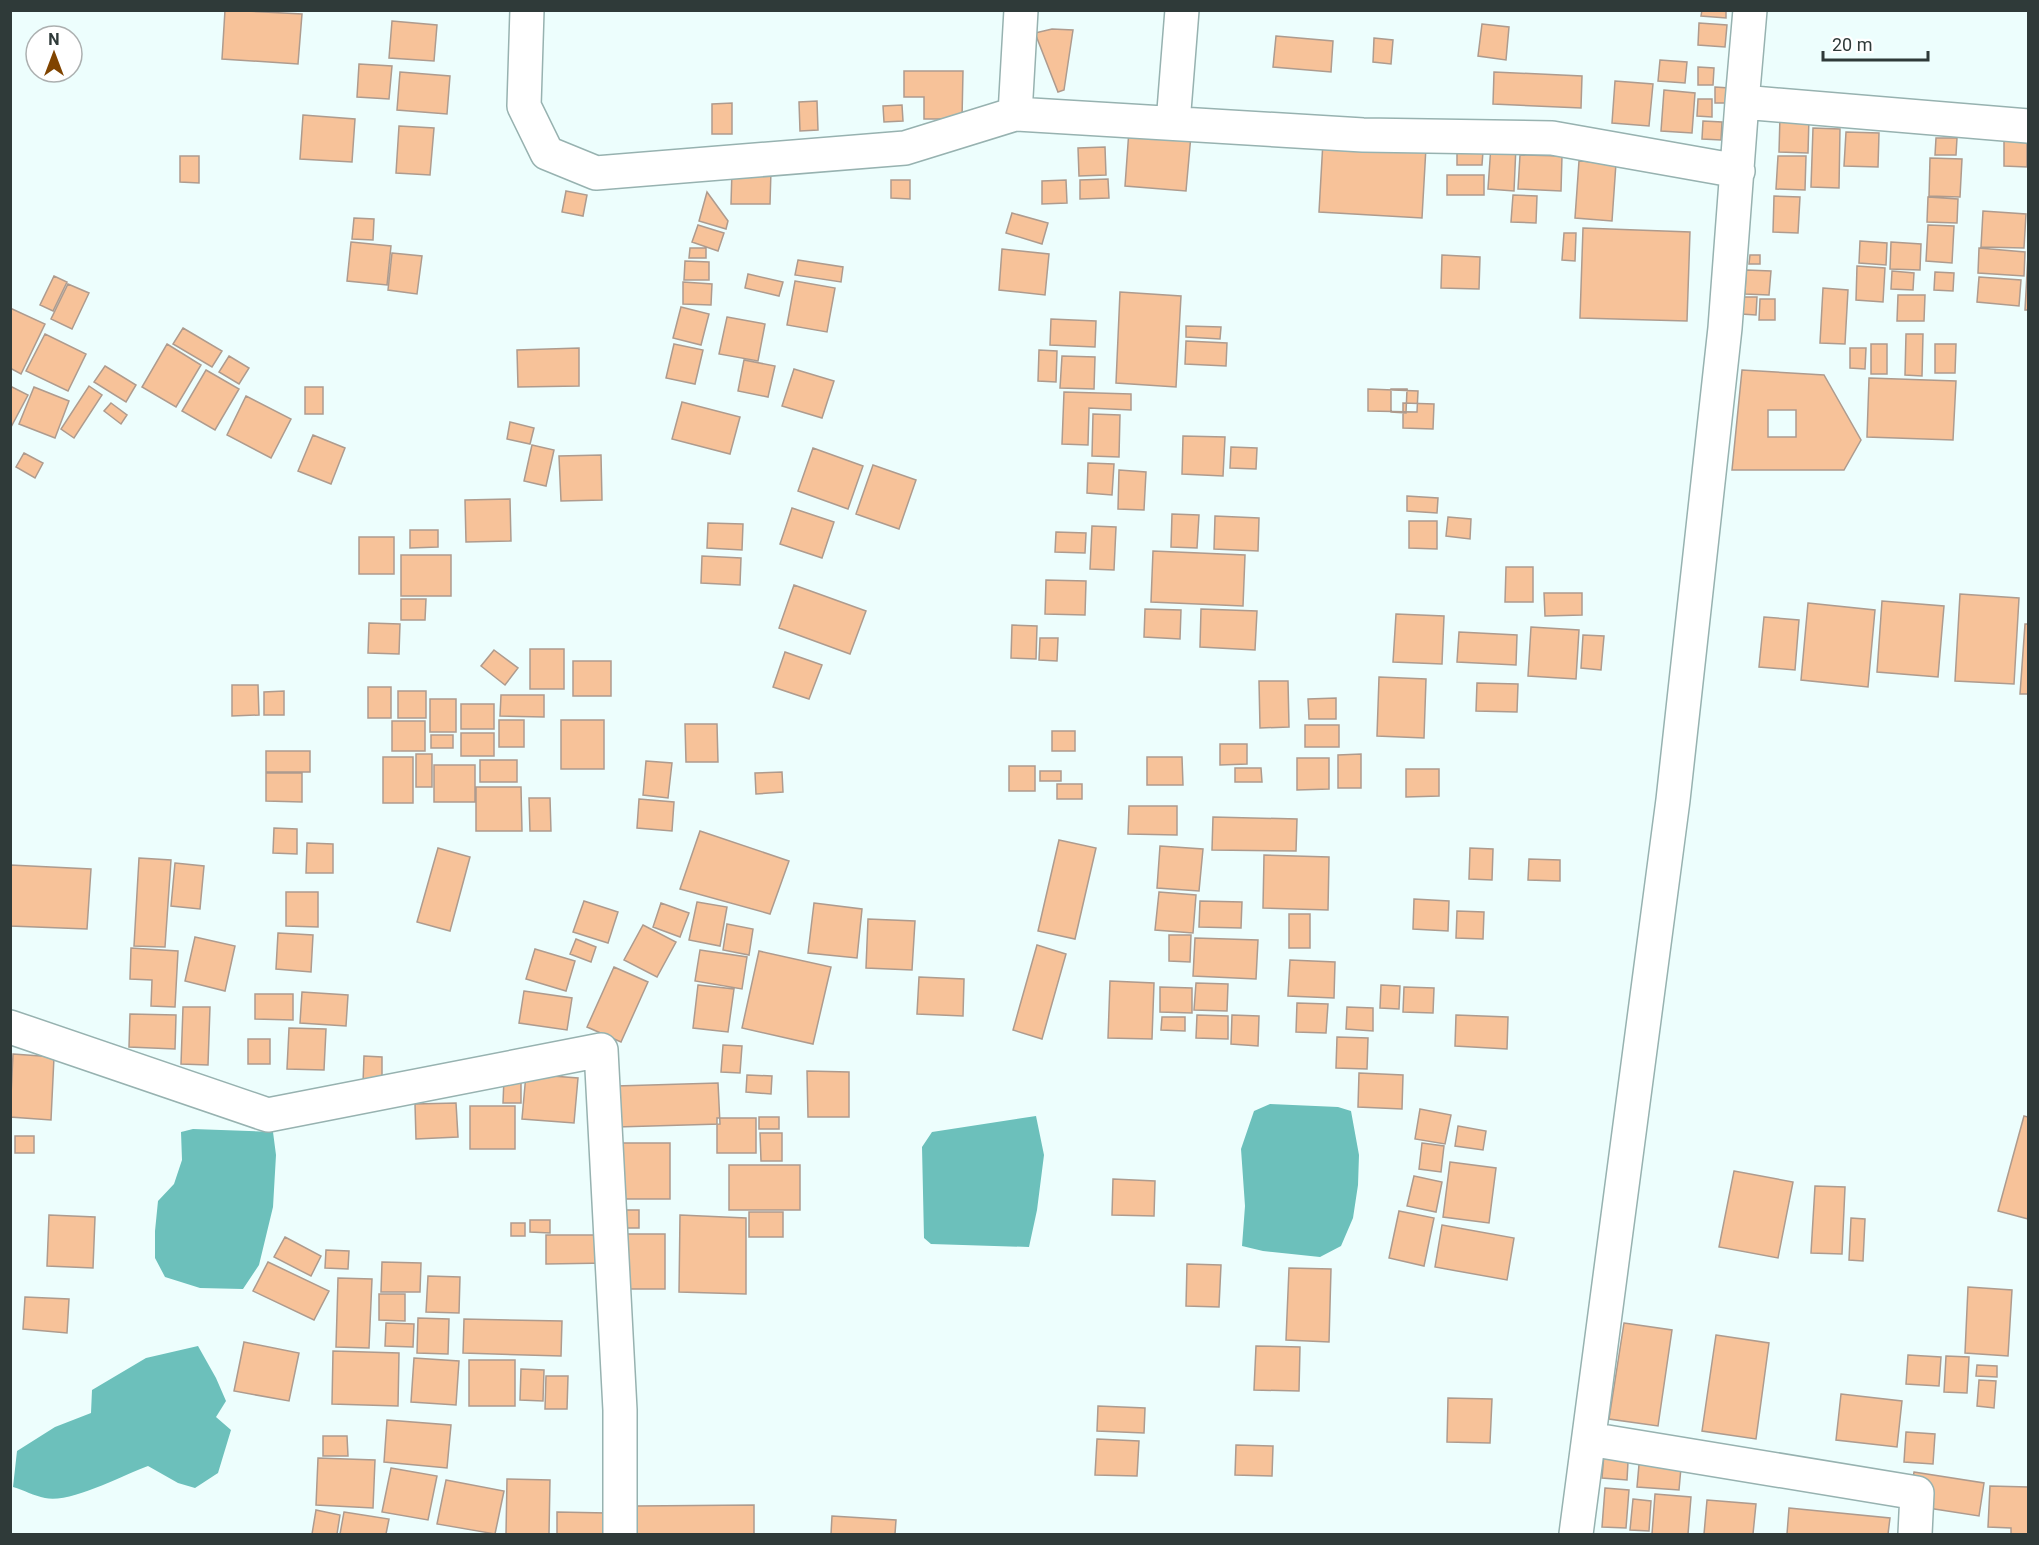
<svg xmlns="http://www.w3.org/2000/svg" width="2039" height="1545" font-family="Roboto,sans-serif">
<rect width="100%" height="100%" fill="#edfefd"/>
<path fill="#6cc0bb" d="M1270 1104 1338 1107 1351 1111 1359 1155 1358 1185 1353 1218 1341 1246 1320 1257 1263 1251 1242 1246 1245 1206 1241 1149 1254 1111Z
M1036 1116 1044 1155 1037 1210 1029 1247 931 1244 924 1238 922 1147 932 1132Z
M193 1129 273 1132 276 1155 273 1207 259 1265 243 1289 200 1288 165 1277 155 1258V1231L158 1201 174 1184 182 1160 181 1132Z
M198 1346 216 1378 226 1401 216 1417 231 1430 218 1473 195 1488 178 1483 148 1466C123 1475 70 1504 45 1498 34 1496 24 1490 13 1487L17 1451 55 1427 91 1413 92 1390 146 1358Z"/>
<path fill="#f7c299" stroke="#ae9b8e" stroke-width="1.5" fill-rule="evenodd" d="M225 10 302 14 298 64 222 59Z
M1702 10H1726V18L1701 16Z
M392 21 437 25 434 61 389 58Z
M1699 23 1727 25 1725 47 1698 45Z
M1482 24 1509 27 1506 60 1478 56Z
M1052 29 1073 30 1064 90 1058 92 1035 33Z
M1276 36 1333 41 1331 72 1273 67Z
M1374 38 1393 40 1391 64 1373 62Z
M1660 60 1687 62 1685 83 1658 81Z
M359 64 392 66 389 99 357 97Z
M1698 67 1714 68 1713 85H1698Z
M904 71H963L962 119H924V97H904Z
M400 72 450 76 447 114 397 110Z
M1494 72 1582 76 1581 108 1493 104Z
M1615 81 1653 84 1649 126 1612 123Z
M1715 87 1729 88V103H1715Z
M1664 90 1695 93 1692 133 1661 131Z
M1698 99H1712V117L1697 116Z
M817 101 818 130 800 131 799 102Z
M732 103V134H712V104Z
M902 105 903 121 884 122 883 106Z
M303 115 355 119 352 162 300 159Z
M1780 116 1809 117 1808 153 1779 152Z
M1703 121 1722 122 1721 140 1702 139Z
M399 126 434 128 430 175 396 173Z
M1813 128 1840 129 1839 188 1811 187Z
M1129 130 1191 135 1186 191 1125 186Z
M1846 132 1879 133 1878 167 1844 166Z
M1936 138H1957L1956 155H1935Z
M1323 141 1426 147 1422 218 1319 212Z
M2004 141 2027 142V167L2004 166Z
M1491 145 1516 146 1514 191 1488 189Z
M1105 147 1106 175 1079 176 1078 148Z
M1457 151H1483L1482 165H1457Z
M1520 155 1562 156 1561 191 1518 189Z
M180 156H199V183L180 182Z
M1778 156H1806L1805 190 1776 189Z
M1930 158 1962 159 1960 197 1929 196Z
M1579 161 1616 163 1612 221 1575 218Z
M732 170H771L770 204H731Z
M1447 175H1484V195H1447Z
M1108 179 1109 198 1080 199V180Z
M891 180H910V199L891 198Z
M1066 180 1067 203 1042 204V181Z
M566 191 587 195 583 216 562 212Z
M707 192 728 221 726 229 699 221Z
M1513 195 1537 196 1536 223 1511 222Z
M1774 196 1800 197 1798 233 1773 232Z
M1928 197 1958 199 1957 223 1927 222Z
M1983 211 2026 214 2024 248 1981 247Z
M1012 213 1048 223 1042 244 1006 233Z
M354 218 374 219 373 240 352 239Z
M698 225 724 233 718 251 692 242Z
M1928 225 1954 226 1952 263 1926 261Z
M1583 228 1690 232 1687 321 1580 318Z
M1564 233H1576L1575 261 1562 260Z
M1860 241 1887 243 1886 265 1859 263Z
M351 242 391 246 387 285 347 281Z
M1891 242 1921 244 1920 270 1890 269Z
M690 248H706V258H689Z
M1979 248 2025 252 2024 276 1978 273Z
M1002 249 1049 254 1045 295 999 290Z
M392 253 422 256 417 294 388 290Z
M1442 255 1480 257 1479 289 1441 288Z
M1750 255H1760V264H1749Z
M2028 255V310H2025Z
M798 260 843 267 841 282 795 275Z
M685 261 709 262V280H684Z
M1857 266 1885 268 1883 302 1856 300Z
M1746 270 1771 271 1769 295 1745 294Z
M1892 271 1914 273 1913 290 1891 289Z
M1935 272 1954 273 1953 291 1934 290Z
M748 274 783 282 779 296 745 288Z
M54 276 67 282 53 311 40 305Z
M1979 277 2021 280 2019 306 1977 302Z
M795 281 835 288 827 332 787 325Z
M683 282 712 284 711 305 683 304Z
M68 284 89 293 72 329 51 319Z
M1823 288 1848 290 1845 344 1820 343Z
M1120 292 1181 296 1176 387 1116 383Z
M1898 295H1925L1924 321H1897Z
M1741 297H1757L1756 315 1741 314Z
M1760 299H1775V320H1759Z
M681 307 709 314 701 345 673 338Z
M10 308 45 324 21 374 10 368Z
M727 317 765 324 758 361 719 354Z
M1051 319 1096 321 1095 347 1050 345Z
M1186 326 1221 327 1220 339 1186 337Z
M183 328 222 351 212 367 173 344Z
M45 334 86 354 68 391 26 371Z
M1906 334H1923L1922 376 1905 375Z
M1186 341 1227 343 1226 366 1185 364Z
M167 344 201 365 176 407 142 387Z
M674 344 703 350 695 384 666 378Z
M1871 344H1887V374H1871Z
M1935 344H1956L1955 373H1935Z
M579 348V386L518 387 517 350Z
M1850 348H1866L1865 369 1850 368Z
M1039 350 1057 351 1056 382 1038 381Z
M229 356 249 368 239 384 219 372Z
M1062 356 1095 357 1094 389 1060 388Z
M744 360 775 366 768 397 738 391Z
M105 366 136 385 126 402 94 382Z
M794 369 834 381 822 418 782 406Z
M206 370 239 389 215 430 182 411Z
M1742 370 1824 375 1861 440 1844 470H1732ZM1768 410H1796V437H1768Z
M1869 378 1956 381 1953 440 1867 437Z
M10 386 28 395 10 429Z
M89 386 102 395 74 438 61 429Z
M34 387 69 401 55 438 19 424Z
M305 387H323V414H305Z
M1368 389 1418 391 1417 412 1368 411Z
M1391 389H1407L1406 413 1391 412Z
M1064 392 1131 394V410L1089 408 1088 445 1062 444Z
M246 396 291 419 271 458 227 435Z
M682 402 740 417 730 454 672 439Z
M111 403 127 415 121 424 104 411Z
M1403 403 1434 404 1433 429 1403 428Z
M1093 414 1120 415 1119 457 1092 456Z
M510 422 534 428 530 444 507 439Z
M313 435 345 448 331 484 298 471Z
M1183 436 1225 437 1223 476 1182 474Z
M532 445 554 450 546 486 524 481Z
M1231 447 1257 448 1256 469 1230 468Z
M813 448 863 466 848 509 798 491Z
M24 453 43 463 35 478 16 467Z
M601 455 602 500 561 501 559 456Z
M1088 463 1114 464 1112 495 1087 493Z
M873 465 916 480 899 529 856 514Z
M1119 470 1146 472 1144 510 1118 509Z
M1407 496 1438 498 1437 513 1407 511Z
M510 499 511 541 466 542 465 500Z
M792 508 834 522 822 558 780 544Z
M1172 514 1199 515 1197 548 1171 547Z
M1215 516 1259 518 1258 551 1214 549Z
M1448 517 1471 519 1470 539 1446 536Z
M1409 521H1437V549L1409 548Z
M708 523 743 524 742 550 707 548Z
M1092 526 1116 527 1114 570 1090 569Z
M410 530H438V547L410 548Z
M1056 532 1086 533 1085 553 1055 552Z
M359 537H394V574H359Z
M1153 551 1245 555 1243 606 1151 602Z
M401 555H451V596H401Z
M702 556 741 558 740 585 701 583Z
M1506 567H1533V602H1505Z
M1046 580 1086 581 1085 615 1045 614Z
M794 585 866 611 850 654 779 628Z
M1544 593H1582V615L1545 616Z
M1960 594 2019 598 2014 684 1955 681Z
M401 599H426L425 620H401Z
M1882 601 1944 606 1938 677 1877 672Z
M1808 603 1875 610 1868 687 1801 680Z
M1145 609 1181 610 1180 639 1144 637Z
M1201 609 1257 611 1255 650 1200 647Z
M1396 614 1444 616 1442 664 1393 662Z
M1764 617 1799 620 1795 670 1759 667Z
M369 623 400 624 399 654 368 653Z
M2025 624H2028V694H2020Z
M1012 625 1037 626 1036 659 1011 658Z
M1531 627 1579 630 1576 679 1528 676Z
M1459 632 1517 635 1516 665 1457 662Z
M1583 635 1604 636 1601 670 1581 668Z
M1040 638H1058L1057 661 1039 660Z
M530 649H564V689H530Z
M494 650 518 668 505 685 481 666Z
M785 652 822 665 809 699 773 687Z
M573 661H611V696H573Z
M1379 677 1426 679 1424 738 1377 736Z
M1259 681H1288L1289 727 1260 728Z
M1477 683 1518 684 1517 712 1476 711Z
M232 685H258L259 715 232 716Z
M368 687H391V718H368Z
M284 691V715H264V692Z
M398 691H426V718H398Z
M501 695H544V717L500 716Z
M1336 698V719H1309L1308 699Z
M430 699H456V732H430Z
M461 704H494V729H461Z
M499 720H524V747H499Z
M561 720H604V769H561Z
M392 721H425V751H392Z
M685 724H717L718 762H686Z
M1305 725H1339V747H1305Z
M1052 731H1075V751H1052Z
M461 733H494V756H461Z
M431 735H453V748H431Z
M1220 744H1247V764L1220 765Z
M266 751H310V772H266Z
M416 754H432V787H416Z
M1361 754V788H1338V755Z
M383 757H413V803H383Z
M1147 757H1182L1183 785H1147Z
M1297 758H1329V789L1297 790Z
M480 760H517V782H480Z
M646 761 672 763 668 798 643 795Z
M434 765H475V802H434Z
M1009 766H1035V791H1009Z
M1235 768H1261L1262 782H1235Z
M1406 769H1439V796L1406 797Z
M1040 771H1061V781H1040Z
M782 772 783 792 756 794 755 773Z
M266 773H302V802L266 801Z
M1057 784H1082V799H1057Z
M476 787H521L522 831H476Z
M529 798H550L551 831H530Z
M639 799 674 802 672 831 637 828Z
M1129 806H1177V835L1128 834Z
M1213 817 1297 819 1296 851 1212 850Z
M274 828 297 829V854L273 853Z
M700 831 789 861 770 914 680 889Z
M1059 840 1096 848 1075 939 1038 931Z
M307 843 333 844V873H306Z
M1160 846 1203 849 1199 891 1157 888Z
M438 848 470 857 450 931 417 922Z
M1470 848 1493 849 1492 880 1469 879Z
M1264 855 1329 857 1328 910 1263 908Z
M139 858 171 860 165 947 134 946Z
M1529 859 1560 860V881L1528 880Z
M175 863 204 866 200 909 171 906Z
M10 865 91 869 87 929 10 926Z
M286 892H318V927L286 926Z
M1159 892 1196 895 1193 933 1155 930Z
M1414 899 1449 901 1448 931 1413 929Z
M584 901 618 912 608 943 573 932Z
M1200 901 1242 902 1241 928 1199 927Z
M697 902 727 907 720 946 689 940Z
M661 903 689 913 680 937 653 927Z
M814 903 862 909 857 958 808 953Z
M1457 911 1484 912 1483 939 1456 938Z
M1289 914H1310V948H1289Z
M868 919 915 921 912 970 866 968Z
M727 924 753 929 749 955 723 950Z
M643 925 676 942 657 977 624 960Z
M278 933 313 935 311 972 276 969Z
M1169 935H1191L1190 962 1169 961Z
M195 937 235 946 225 991 185 981Z
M1195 938 1258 940 1256 979 1193 976Z
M576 939 596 947 591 962 570 954Z
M1037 945 1066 954 1042 1039 1013 1030Z
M131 948 178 951 175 1007 151 1006 152 980 130 979Z
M535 949 575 961 566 991 526 979Z
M700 950 747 957 742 989 695 981Z
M759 951 831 967 813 1044 742 1028Z
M1290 960 1335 962 1334 998 1288 996Z
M614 967 648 982 621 1042 587 1027Z
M919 977 964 979 963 1016 917 1014Z
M1110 981 1154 983 1152 1039 1108 1038Z
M1196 983 1228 984 1227 1011 1194 1010Z
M698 985 734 989 728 1032 693 1028Z
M1381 985 1400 986 1399 1009 1380 1008Z
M1160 987 1192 988V1013L1160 1012Z
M1404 987 1434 988 1433 1013 1403 1012Z
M524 991 572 998 567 1030 519 1023Z
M302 992 348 995 346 1026 300 1023Z
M255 994H293V1020L255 1019Z
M1297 1003 1328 1004 1326 1033 1296 1032Z
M183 1007H210L208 1065 181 1064Z
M1347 1007 1373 1008V1031L1346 1029Z
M130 1014 176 1015 175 1049 129 1047Z
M1197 1015 1228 1016V1039L1196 1038Z
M1232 1015 1259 1016 1258 1046 1231 1044Z
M1456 1015 1508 1017 1507 1049 1455 1046Z
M1162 1017H1185V1031L1161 1030Z
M289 1028 326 1029 324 1070 287 1069Z
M1337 1037 1368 1038 1367 1069 1336 1068Z
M248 1039H270V1064H248Z
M723 1045 742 1046 740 1073 721 1072Z
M13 1054 54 1057 51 1120 10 1117Z
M364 1056 382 1057V1083H363Z
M807 1071 849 1072V1117H808Z
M1359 1073 1403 1075 1402 1109 1358 1107Z
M526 1074 578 1078 574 1123 522 1119Z
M747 1075 772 1076 771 1094 746 1092Z
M504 1078 521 1079V1103H503Z
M718 1083 720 1124 617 1127 616 1086Z
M456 1103 458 1137 416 1139 415 1104Z
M470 1106H515V1149H470Z
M1420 1109 1451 1115 1445 1144 1415 1139Z
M2024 1116 2028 1117V1219L1998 1211Z
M759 1117H779V1129H759Z
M717 1118H756V1153H717Z
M1458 1126 1486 1131 1483 1150 1455 1146Z
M760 1133H782V1161H761Z
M15 1136H34V1153H15Z
M623 1143H670V1199H623Z
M1422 1143 1444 1146 1441 1172 1419 1169Z
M1450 1162 1496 1168 1489 1223 1443 1217Z
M729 1165H800V1210H729Z
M1734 1171 1793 1182 1778 1258 1719 1247Z
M1414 1176 1442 1182 1436 1212 1407 1206Z
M1113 1179 1155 1181 1154 1216 1112 1215Z
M1815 1186 1845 1187 1842 1254 1811 1253Z
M621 1210H639V1228H621Z
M1399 1211 1434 1218 1424 1266 1389 1258Z
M749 1212H783V1237H749Z
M49 1215 95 1217 93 1268 47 1266Z
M680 1215 746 1218V1294L679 1292Z
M1851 1218 1865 1219 1863 1261 1849 1260Z
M530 1220H550V1233L530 1232Z
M511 1223H525V1236H511Z
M1442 1225 1514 1238 1507 1280 1435 1267Z
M625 1234H665V1289H625Z
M546 1235H608V1263L546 1264Z
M285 1237 321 1256 311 1276 274 1257Z
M326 1250 349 1251 348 1269 325 1268Z
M268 1262 329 1291 314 1320 253 1291Z
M382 1262 421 1263 420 1292H381Z
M1187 1264 1221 1265 1219 1307 1186 1306Z
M1289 1268 1331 1269 1329 1342 1286 1340Z
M428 1276 460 1277 459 1313 426 1312Z
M338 1278 372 1279 369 1348 336 1347Z
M1968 1287 2012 1290 2008 1356 1965 1353Z
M379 1294H405V1321L379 1320Z
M25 1297 69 1299 67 1333 23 1329Z
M418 1318 449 1319 448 1354 417 1353Z
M464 1319 562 1321 561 1356 463 1353Z
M386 1323 414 1324 413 1347 385 1346Z
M1624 1323 1672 1330 1658 1426 1609 1419Z
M1716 1335 1769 1343 1756 1439 1702 1431Z
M244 1342 299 1353 289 1401 234 1391Z
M1256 1346 1300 1347 1299 1391 1254 1390Z
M333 1351 399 1353 398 1406 332 1404Z
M1908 1355 1941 1357 1939 1386 1906 1384Z
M1946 1356 1969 1357 1967 1393 1944 1392Z
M414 1358 459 1361 456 1405 411 1402Z
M469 1360H515V1406H469Z
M1977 1365 1997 1366V1377L1976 1376Z
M521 1369 544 1370 543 1401 520 1400Z
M546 1376H568L567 1409H545Z
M1979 1380 1996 1381 1994 1408 1977 1406Z
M1841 1394 1902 1401 1897 1447 1836 1440Z
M1448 1398 1492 1399 1490 1443 1447 1442Z
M1098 1406 1145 1408 1144 1433 1097 1431Z
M387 1420 451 1425 447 1468 384 1462Z
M1906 1432 1935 1434 1933 1464 1904 1462Z
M323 1436H347L348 1456H323Z
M1097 1439 1139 1441 1137 1476 1095 1475Z
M1605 1442 1629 1444 1627 1480 1602 1478Z
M1641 1442 1683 1445 1679 1490 1637 1487Z
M1236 1445 1273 1446 1272 1476 1235 1475Z
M318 1458 375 1460 373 1508 316 1505Z
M391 1468 437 1476 428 1520 382 1512Z
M1914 1472 1984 1483 1979 1516 1909 1505Z
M507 1479 550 1480 549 1534H506Z
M446 1480 504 1491 495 1534 437 1524Z
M1990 1486 2028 1487V1534H2011V1528L1988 1527Z
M1605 1488 1629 1490 1626 1528 1602 1527Z
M1655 1494 1691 1497 1688 1534H1652Z
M1633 1499 1651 1501 1649 1531 1630 1530Z
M1707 1500 1756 1504 1753 1534H1704Z
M754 1505V1534H636V1506Z
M1789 1508 1890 1518 1888 1534H1787Z
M316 1510 340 1515 337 1534H312Z
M344 1512 389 1519 386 1534H340Z
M557 1512 607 1513V1534H557Z
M832 1516 896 1520 895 1534H831Z"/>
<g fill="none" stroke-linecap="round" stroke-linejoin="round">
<g stroke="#97b2b0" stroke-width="36">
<path id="minor" d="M527 10 524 106 547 153 596 173 905 148 1015 114 1363 135 1552 138 1738 171
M1742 102 2028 126
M1015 114 1021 10
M1173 123 1182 10
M10 1027 268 1115 601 1050 620 1410V1534
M1589 1439 1917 1493 1915 1534
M1576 1534 1673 800 1725 328 1742 102 1750 10"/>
</g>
<use href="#minor" stroke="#fff" stroke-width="33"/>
</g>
<rect width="2039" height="1545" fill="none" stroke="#2f3a39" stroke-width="24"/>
<g transform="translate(54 54)"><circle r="28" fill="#ffffff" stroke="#acb0b0" stroke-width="1.5"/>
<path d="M0-4.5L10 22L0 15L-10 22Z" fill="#804400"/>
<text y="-9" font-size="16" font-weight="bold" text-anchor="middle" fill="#2f3a39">N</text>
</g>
<path d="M1823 51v9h105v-9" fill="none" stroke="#2f3a39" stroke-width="3"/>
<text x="1832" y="51" font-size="18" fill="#2f3a39" stroke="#ffffff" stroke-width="4.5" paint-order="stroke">20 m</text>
</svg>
